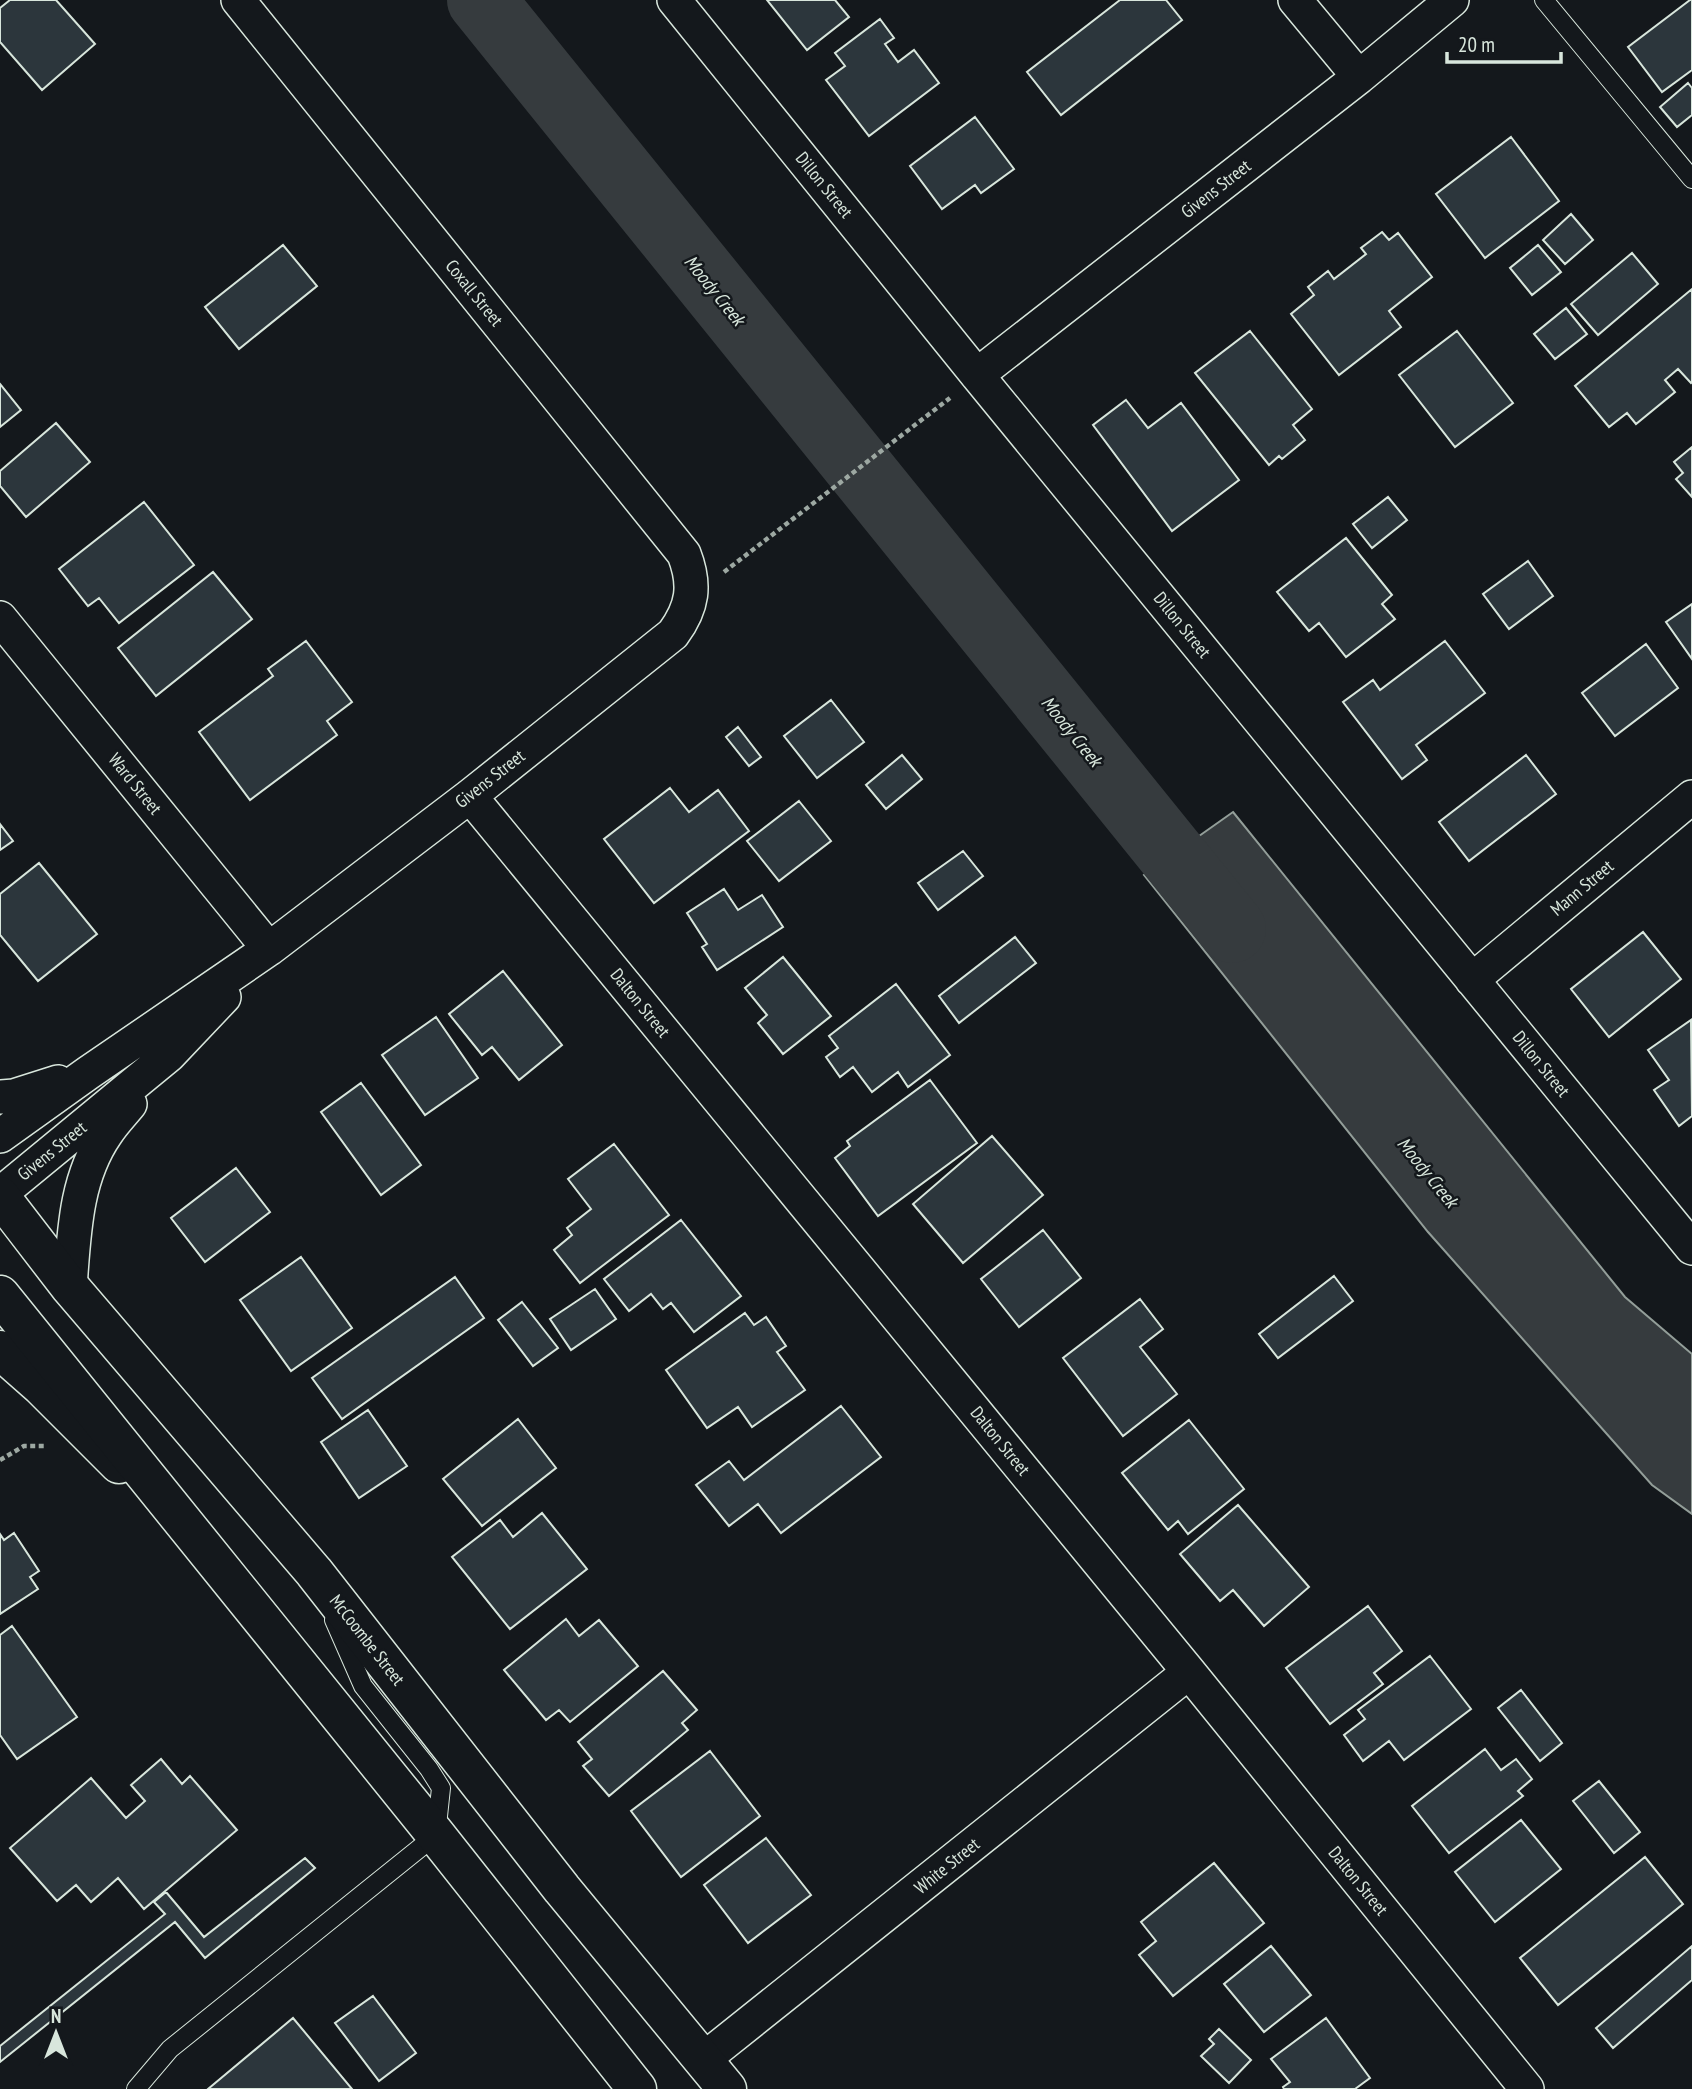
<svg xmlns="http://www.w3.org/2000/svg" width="1692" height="2089" font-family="'PT Sans Narrow',sans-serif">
<rect width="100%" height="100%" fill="#14181c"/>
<path fill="#363b3e" stroke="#939e99" stroke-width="2" d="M1233 812 1625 1297 1692 1354V1514L1652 1485 1428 1232 1144 875Z"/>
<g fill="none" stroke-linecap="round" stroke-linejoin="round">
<path stroke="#363b3e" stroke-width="68" d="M481 0 1232 929"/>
</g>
<path fill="#2c363c" stroke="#d8e6dc" stroke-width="2" d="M10 0H56L95 44 42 90 0 42V8Z
M767 0H835L849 17 807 50Z
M1120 0H1166L1182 20 1061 115 1027 72Z
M1690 0H1692V70L1662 92 1628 47Z
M880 19 894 38 885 44 898 62 914 50 939 83 869 136 826 80 845 66 835 53Z
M1688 83 1692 88V115L1677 127 1660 107Z
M975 117 1014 169 981 193 975 185 942 209 910 166Z
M1511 137 1559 201 1485 258 1436 194Z
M1571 214 1593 240 1565 264 1543 240Z
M1382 232 1389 240 1398 233 1432 277 1389 311 1401 327 1339 375 1291 314 1314 295 1308 287 1328 271 1334 279 1366 254 1361 248Z
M283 245 317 286 239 349 205 307Z
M1538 245 1561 272 1532 295 1510 268Z
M1632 253 1658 284 1598 335 1571 304Z
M1692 289V382L1691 383 1678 369 1665 380 1675 392 1636 424 1627 413 1609 427 1575 386Z
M1566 308 1587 334 1555 359 1534 334Z
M1250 331 1312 409 1293 425 1305 440 1282 459 1279 456 1269 465 1195 373Z
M1457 331 1513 403 1455 447 1399 375Z
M0 384 21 410 0 427Z
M1126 400 1148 428 1181 403 1239 480 1172 531 1093 425Z
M56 423 90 462 26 517 0 486V471Z
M1692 447V497L1676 479 1683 473 1674 462Z
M1388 497 1407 520 1372 548 1353 524Z
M144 502 194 565 119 623 99 598 88 606 59 569Z
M1346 538 1392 595 1382 604 1395 619 1346 657 1319 623 1309 631 1277 592Z
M1528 561 1553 596 1509 629 1483 594Z
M213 572 252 619 156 696 118 648Z
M1692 604V659L1666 622Z
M306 641 352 702 327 721 337 735 250 800 199 732 273 676 268 669Z
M1445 641 1485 693 1416 745 1427 760 1402 779 1343 702 1373 680 1380 690Z
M1646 644 1678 688 1615 736 1582 693Z
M831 700 864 742 817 778 784 736Z
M738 727 761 757 749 766 726 737Z
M902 755 922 779 886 809 866 785Z
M1526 755 1556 794 1469 861 1439 822Z
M670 788 689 812 718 790 749 831 654 903 604 839Z
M799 801 831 841 779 881 747 841Z
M0 824 13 841 0 850Z
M963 851 983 876 938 910 918 883Z
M39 863 97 934 38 981 0 935V894Z
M724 889 738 910 762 895 783 927 717 970 702 947 707 944 687 913Z
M1643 932 1681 979 1609 1037 1571 989Z
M1015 937 1036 963 959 1023 939 996Z
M783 957 831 1016 783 1054 758 1023 767 1015 745 988Z
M503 971 562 1045 519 1080 492 1047 482 1055 449 1014Z
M896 984 950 1055 908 1087 898 1072 872 1092 853 1067 840 1077 826 1057 838 1048 829 1036Z
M436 1017 478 1078 425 1115 382 1055Z
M1691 1020 1692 1116 1679 1126 1654 1090 1669 1080 1648 1050Z
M930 1080 977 1143 878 1216 835 1158 850 1146 847 1141Z
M361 1083 421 1165 381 1195 321 1112Z
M992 1136 1043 1195 963 1263 913 1204Z
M614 1144 669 1215 580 1283 554 1250 572 1235 567 1228 591 1209 568 1179Z
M236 1168 270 1212 205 1262 171 1218Z
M681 1220 741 1296 694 1332 671 1303 663 1309 651 1294 629 1311 604 1279Z
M1043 1230 1081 1278 1019 1327 981 1279Z
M301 1257 352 1328 291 1371 240 1300Z
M1334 1276 1353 1301 1278 1358 1259 1334Z
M455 1277 484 1318 342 1419 312 1378Z
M595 1289 616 1319 571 1350 550 1319Z
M1140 1299 1163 1329 1140 1347 1177 1394 1123 1436 1063 1358Z
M522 1302 558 1348 533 1366 498 1320Z
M745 1313 754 1325 766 1317 786 1346 777 1352 805 1390 752 1427 738 1407 707 1428 666 1370Z
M841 1406 881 1457 781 1533 758 1504 729 1526 696 1485 729 1461 744 1480Z
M368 1410 407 1466 359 1498 321 1442Z
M518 1419 556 1468 482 1526 443 1479Z
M1189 1420 1244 1489 1188 1534 1178 1521 1168 1530 1122 1473Z
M1238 1505 1309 1587 1264 1626 1233 1590 1220 1601 1180 1554Z
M542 1513 587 1569 510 1629 452 1557 500 1520 513 1537Z
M14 1533 39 1571 30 1577 38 1589 0 1614V1534L4 1540Z
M1368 1606 1402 1651 1374 1673 1383 1684 1330 1724 1286 1668Z
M566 1619 579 1636 599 1620 638 1666 570 1722 559 1710 546 1720 504 1670Z
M12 1626 77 1717 17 1759 0 1735V1635Z
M1430 1656 1471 1709 1404 1760 1389 1741 1363 1761 1344 1735 1365 1719 1358 1710Z
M663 1671 697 1710 682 1723 688 1730 609 1796 583 1766 592 1759 578 1742Z
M1521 1690 1562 1743 1540 1761 1498 1708Z
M1485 1749 1501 1770 1516 1759 1532 1779 1518 1791 1523 1796 1449 1853 1412 1806Z
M710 1751 760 1816 681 1877 631 1811Z
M161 1759 182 1784 190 1776 237 1830 144 1909 118 1878 91 1902 76 1885 57 1901 10 1848 91 1778 126 1818 145 1801 131 1785Z
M1599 1781 1640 1832 1614 1853 1573 1801Z
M1521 1820 1561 1869 1495 1922 1455 1872Z
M766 1838 811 1895 748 1943 704 1885Z
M1645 1857 1683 1904 1558 2005 1520 1958Z
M305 1858 315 1868 205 1958 175 1922 0 2062V2046L165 1914 154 1902 166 1892 204 1937Z
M1214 1863 1264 1923 1173 1996 1139 1955 1156 1941 1141 1922Z
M1271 1946 1311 1995 1264 2032 1224 1984Z
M1692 1946V1980L1613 2048 1596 2028Z
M373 1996 416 2053 379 2081 335 2023Z
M293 2018 352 2089H208Z
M1326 2018 1370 2078 1355 2089H1284L1283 2087 1290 2082 1271 2059Z
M1219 2029 1251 2060 1229 2083 1201 2056 1214 2044 1209 2039Z"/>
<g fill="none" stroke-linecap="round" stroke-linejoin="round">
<g stroke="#d8e6dc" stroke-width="20">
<path id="lane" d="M1544 0 1692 179
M136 2089 170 2049 436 1835 441 1788 429 1769 363 1686 334 1620"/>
</g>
<g stroke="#d8e6dc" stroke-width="36">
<path id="street" d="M674 0 977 375 1692 1248
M1295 0 1359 77
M977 375 1359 77 1452 0
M0 618 269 949
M470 796 1189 1672 1527 2089
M1472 980 1692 797
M0 1097 14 1096 58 1082
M0 1136 88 1073 269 949 470 796 673 634C693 607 696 585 684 554L238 0
M0 1194 169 1055 224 997
M70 1287C74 1235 75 1179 106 1134 113 1123 122 1114 130 1104
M704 2059 1189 1672"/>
</g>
<g stroke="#d8e6dc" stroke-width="41">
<path id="secondary" d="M0 1350 41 1386 119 1464"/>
</g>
<g stroke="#d8e6dc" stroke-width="41">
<path id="primary" d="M0 1196 70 1287 314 1572 562 1889 727 2089
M0 1295 436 1835 637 2089"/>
</g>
<path stroke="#9da8a2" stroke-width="4.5" stroke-dasharray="5 3.5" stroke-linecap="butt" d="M724 572 950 398
M0 1460 24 1446H45"/>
<use href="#lane" stroke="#14181c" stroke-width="18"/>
<use href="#street" stroke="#14181c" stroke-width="33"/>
<use href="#secondary" stroke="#14181c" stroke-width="38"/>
<use href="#primary" stroke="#14181c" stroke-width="38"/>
</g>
<g text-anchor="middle" stroke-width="5" stroke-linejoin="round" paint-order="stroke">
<g font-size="18" fill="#d8e6dc" stroke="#14181c">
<text transform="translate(824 185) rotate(51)" y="6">Dillon Street</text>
<text transform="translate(1216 189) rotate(-38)" y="6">Givens Street</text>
<text transform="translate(474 293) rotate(51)" y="6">Coxall Street</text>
<text transform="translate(1182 625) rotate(51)" y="6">Dillon Street</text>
<text transform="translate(490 779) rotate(-38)" y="6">Givens Street</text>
<text transform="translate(135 784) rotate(51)" y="6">Ward Street</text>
<text transform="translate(1582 888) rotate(-40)" y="6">Mann Street</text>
<text transform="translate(640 1003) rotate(51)" y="6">Dalton Street</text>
<text transform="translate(1541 1064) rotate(51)" y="6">Dillon Street</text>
<text transform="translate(52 1151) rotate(-39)" y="6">Givens Street</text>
<text transform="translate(1000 1441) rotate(51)" y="6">Dalton Street</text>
<text transform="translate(367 1640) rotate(52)" y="6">McCoombe Street</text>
<text transform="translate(947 1866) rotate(-39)" y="6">White Street</text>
<text transform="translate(1358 1881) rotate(51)" y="6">Dalton Street</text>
</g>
<g font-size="19" font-style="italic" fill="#d8e6dc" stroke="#14181c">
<text transform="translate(715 290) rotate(51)" y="7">Moody Creek</text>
<text transform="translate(1072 731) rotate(51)" y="7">Moody Creek</text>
<text transform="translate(1428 1172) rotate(51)" y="7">Moody Creek</text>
</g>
</g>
<g transform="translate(56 2033)" stroke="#14181c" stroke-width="5" paint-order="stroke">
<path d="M0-5L12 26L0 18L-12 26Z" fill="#d8e6dc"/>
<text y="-10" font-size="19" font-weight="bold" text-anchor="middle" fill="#d8e6dc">N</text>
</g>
<path d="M1447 52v10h114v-10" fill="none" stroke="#d8e6dc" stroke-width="3.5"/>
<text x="1458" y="52" font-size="21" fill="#d8e6dc" stroke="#14181c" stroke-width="5" paint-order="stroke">20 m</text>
</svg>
